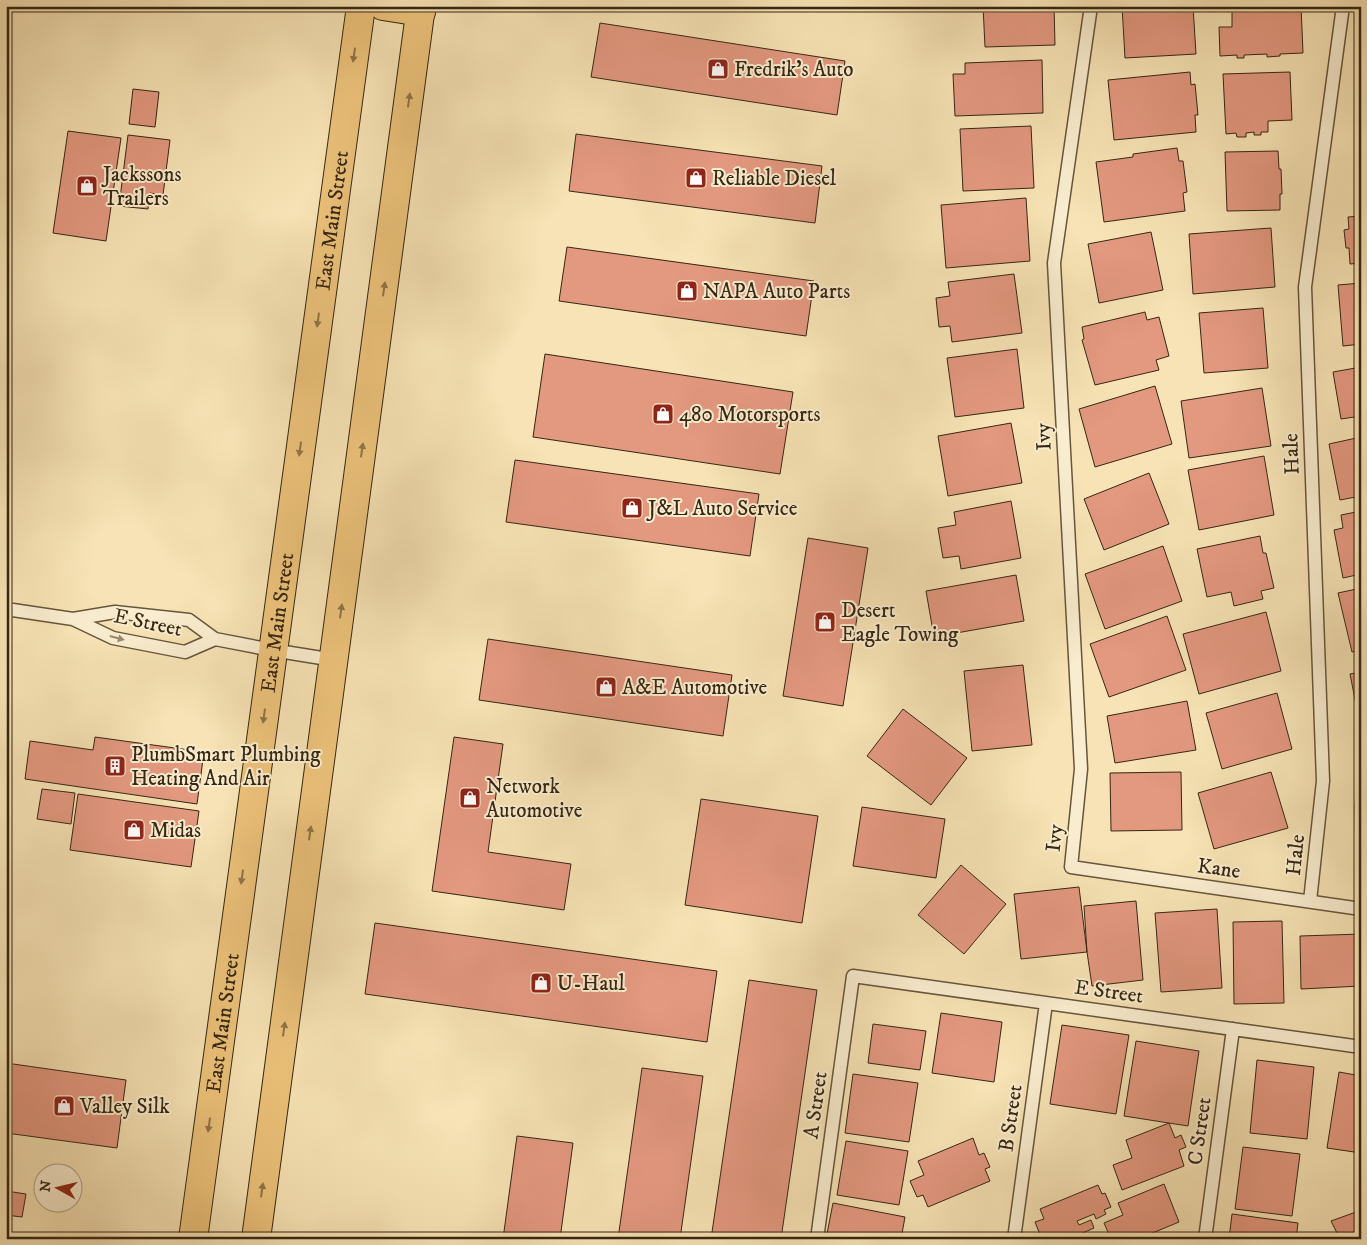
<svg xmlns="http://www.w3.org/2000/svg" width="1367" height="1245" font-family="'IM FELL DW Pica',serif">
<rect width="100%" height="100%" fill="#f7e3b5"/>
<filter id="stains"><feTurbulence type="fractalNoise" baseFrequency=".004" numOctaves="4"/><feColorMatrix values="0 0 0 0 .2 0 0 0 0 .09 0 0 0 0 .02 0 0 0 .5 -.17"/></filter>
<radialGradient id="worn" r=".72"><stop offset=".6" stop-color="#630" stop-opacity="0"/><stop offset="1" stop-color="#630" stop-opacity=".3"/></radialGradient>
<path fill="#e39880" stroke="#362713" d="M983 6H1054L1055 45 985 47Z
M1122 6H1193L1196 54 1125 58Z
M1232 6H1301L1303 53 1280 54V56L1267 57V54L1244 55V58H1237V55L1220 56 1219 27H1232Z
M600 23 845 61 837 115 591 77Z
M1042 60 1043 113 955 116 953 74H965V63Z
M1190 72 1191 85 1195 84 1198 115H1195L1196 132 1114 140 1108 80Z
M1290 72 1292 120 1268 121V132H1261V135H1254V132L1246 133V137H1237L1236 133 1226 134 1223 74Z
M133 89 159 92 155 127 129 124Z
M1031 126 1034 188 963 191 960 129Z
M68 131 121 138 106 241 53 233Z
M576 134 822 166 815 223 569 191Z
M1356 134H1361V193H1356Z
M128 135 170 140 163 195 150 193 148 209 119 206Z
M1177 148 1179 161H1183L1187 192 1183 193 1185 211 1104 222 1096 162 1133 157V154Z
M1278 151 1279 169H1281L1282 194H1280V210L1227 211 1225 152Z
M1026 198 1030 261 946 268 941 205Z
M1361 216V263L1350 264 1349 248H1346L1344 230 1349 229 1348 217Z
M1271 228 1275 287 1193 294 1189 234Z
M1151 232 1163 290 1099 303 1088 244Z
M567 247 814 281 806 336 559 301Z
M1014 274 1022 333 952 342 950 326 939 327 936 298 950 296 948 282Z
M1361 283V344L1343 346 1338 285Z
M1263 308 1268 368 1204 373 1199 313Z
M1145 312 1147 320 1159 317 1169 356 1156 360 1159 370 1095 385 1082 340 1084 339 1082 327Z
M1017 349 1024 408 955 417 947 358Z
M545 354 793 392 780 474 533 437Z
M1361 367V416L1341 419 1333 372Z
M1155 386 1172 444 1095 467 1079 409Z
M1262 388 1271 446 1189 458 1181 401Z
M1011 423 1022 483 948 496 938 436Z
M1361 437V496L1340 500 1329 444Z
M1264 456 1274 515 1199 530 1188 470Z
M515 460 759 494 750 556 506 522Z
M1149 473 1169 524 1104 550 1084 499Z
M1011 501 1021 558 961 569 959 556 943 558 938 528 956 525 954 512Z
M1361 511V574L1343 578 1334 530 1343 528 1341 515Z
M1260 536 1263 553H1266L1274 588 1261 591 1263 599 1234 606 1231 592 1207 597 1197 549Z
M808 538 868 548 843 706 783 696Z
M1163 546 1182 601 1105 629 1085 574Z
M1016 575 1024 621 934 637 926 591Z
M1361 588V650L1352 652 1338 593Z
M1266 612 1281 671 1199 694 1183 634Z
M1167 616 1186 670 1109 697 1090 644Z
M488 639 732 675 723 736 479 700Z
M1023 665 1032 745 972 751 964 671Z
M1361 672V719L1359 720 1350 674Z
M1277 693 1292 749 1222 769 1206 713Z
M1187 701 1196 750 1115 763 1107 716Z
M903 709 967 758 931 805 867 756Z
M95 737 204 752 197 804 25 779 30 741 93 750Z
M454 737 503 744 488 852 571 864 564 910 432 891Z
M1361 742V763L1356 743Z
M1181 772 1182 830 1111 831 1110 773Z
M1271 772 1288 828 1214 849 1198 793Z
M42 789 75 793 71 824 37 819Z
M78 794 199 811 191 867 70 850Z
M701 799 818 816 802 923 685 905Z
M1355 803H1361V867H1356Z
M862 807 945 819 936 878 853 866Z
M961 865 1006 904 964 954 918 915Z
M1079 887 1087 952 1021 959 1014 894Z
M1136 901 1143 980 1092 986 1087 952 1084 906Z
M1217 909 1222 988 1161 992 1155 913Z
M1282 921 1284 1003 1234 1004 1233 922Z
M375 923 717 971 707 1042 365 994Z
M1361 934V986L1301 989 1300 936Z
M749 980 817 990 781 1239H711Z
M941 1013 1002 1022 994 1082 932 1073Z
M873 1024 926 1031 920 1070 868 1063Z
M1062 1025 1129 1035 1116 1114 1050 1104Z
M1136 1041 1199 1051 1188 1126 1124 1116Z
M1257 1060 1314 1067 1307 1139 1250 1133Z
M6 1063 126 1080 117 1148 6 1133Z
M642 1068 703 1076 680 1239H618Z
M1339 1072 1361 1076V1153L1327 1148Z
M853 1074 918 1083 909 1142 845 1133Z
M1169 1123 1175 1138 1181 1135 1186 1147 1179 1150 1184 1166 1122 1190 1113 1165 1132 1158 1126 1140Z
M517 1136 573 1143 560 1239H503Z
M973 1138 979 1155 984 1153 990 1167 985 1169 990 1181 928 1207 923 1195 917 1197 910 1181 924 1175 918 1161Z
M846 1141 908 1151 899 1205 837 1195Z
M1243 1147 1300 1154 1292 1216 1235 1209Z
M1164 1184 1179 1222 1138 1239H1111L1104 1223 1123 1215 1118 1203Z
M1098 1185 1102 1194 1105 1193 1111 1207 1104 1210 1106 1214 1096 1219 1094 1214 1077 1221 1079 1225 1091 1220 1094 1228 1069 1239H1050L1048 1233 1041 1237 1035 1222 1044 1219 1040 1209Z
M6 1191 26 1194 22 1217 6 1215Z
M833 1203 905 1217 901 1239H826Z
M1356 1212 1361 1224V1239H1323L1337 1233 1331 1221Z
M1232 1214 1298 1223 1296 1239H1229Z"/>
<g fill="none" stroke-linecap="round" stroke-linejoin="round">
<g stroke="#66563c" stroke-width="15">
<path id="lane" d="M1091 6 1054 263 1081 769 1071 867 1361 909
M6 609 73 619 115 612 189 620 215 639 272 650 334 660
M73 619 113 638 185 652 215 639
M1310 901 1323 781 1305 287 1343 6
M817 1239 853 976 1361 1047
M1014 1239 1046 1003
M1205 1239 1233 1029"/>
</g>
<g stroke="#362713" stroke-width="30">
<g id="primary">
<path d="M383 6 421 12"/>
<path id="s1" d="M193 1239 361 6"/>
<path d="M256 1239 421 6"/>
</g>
</g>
<use href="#lane" stroke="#faedcf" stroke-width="12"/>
<use href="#primary" stroke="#ecc27a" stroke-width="28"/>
</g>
<defs><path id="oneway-solid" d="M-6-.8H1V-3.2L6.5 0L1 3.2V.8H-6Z" transform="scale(1.25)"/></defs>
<g fill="#917446">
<use href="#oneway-solid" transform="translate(354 55) rotate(98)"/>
<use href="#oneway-solid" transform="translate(409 100) rotate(-82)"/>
<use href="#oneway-solid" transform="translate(384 289) rotate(-82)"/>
<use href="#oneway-solid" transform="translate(318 320) rotate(98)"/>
<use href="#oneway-solid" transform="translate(300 449) rotate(98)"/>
<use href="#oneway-solid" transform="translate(362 450) rotate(-82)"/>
<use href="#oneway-solid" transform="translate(341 611) rotate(-82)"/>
<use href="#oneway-solid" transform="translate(264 716) rotate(98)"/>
<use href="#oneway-solid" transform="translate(310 833) rotate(-82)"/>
<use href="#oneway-solid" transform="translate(242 877) rotate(98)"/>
<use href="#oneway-solid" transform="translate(284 1029) rotate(-82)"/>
<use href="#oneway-solid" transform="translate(209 1125) rotate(98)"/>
<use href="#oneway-solid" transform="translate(262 1190) rotate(-82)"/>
</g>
<use fill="#988a71" href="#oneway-solid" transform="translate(117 638) rotate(15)"/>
<defs>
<g id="shop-square" transform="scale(1.125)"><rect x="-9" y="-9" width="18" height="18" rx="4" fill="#8f2418" stroke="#faedcf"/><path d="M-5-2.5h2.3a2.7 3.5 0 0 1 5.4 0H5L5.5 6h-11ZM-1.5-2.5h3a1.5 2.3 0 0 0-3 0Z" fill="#fff"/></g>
<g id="building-square" transform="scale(1.125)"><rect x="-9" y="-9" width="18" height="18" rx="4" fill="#8f2418" stroke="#faedcf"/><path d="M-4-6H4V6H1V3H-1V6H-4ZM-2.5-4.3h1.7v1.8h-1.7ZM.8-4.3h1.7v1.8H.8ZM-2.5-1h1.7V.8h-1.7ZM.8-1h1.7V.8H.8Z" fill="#fff"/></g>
</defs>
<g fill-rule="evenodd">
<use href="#shop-square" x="718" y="69"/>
<use href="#shop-square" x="696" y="178"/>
<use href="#shop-square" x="87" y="186"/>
<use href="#shop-square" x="687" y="291"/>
<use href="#shop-square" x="663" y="414"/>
<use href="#shop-square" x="632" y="508"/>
<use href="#shop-square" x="825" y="622"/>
<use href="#shop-square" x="606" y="687"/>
<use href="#building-square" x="115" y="766"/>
<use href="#shop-square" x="470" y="798"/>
<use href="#shop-square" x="134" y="830"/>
<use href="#shop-square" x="541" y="983"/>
<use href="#shop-square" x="64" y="1106"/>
</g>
<g text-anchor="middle" stroke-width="4" stroke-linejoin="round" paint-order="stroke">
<g font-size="21" fill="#362713" stroke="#faedcf" text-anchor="start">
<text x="734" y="76">Fredrik's Auto</text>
<text x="103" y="181">Jackssons<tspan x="103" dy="24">Trailers</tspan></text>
<text x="712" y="185">Reliable Diesel</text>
<text x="703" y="298">NAPA Auto Parts</text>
<text x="679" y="421">480 Motorsports</text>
<text x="648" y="515">J&amp;L Auto Service</text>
<text x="841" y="617">Desert<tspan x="841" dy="24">Eagle Towing</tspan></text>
<text x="622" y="694">A&amp;E Automotive</text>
<text x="131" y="761">PlumbSmart Plumbing<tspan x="131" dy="24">Heating And Air</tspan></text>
<text x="486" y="793">Network<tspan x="486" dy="24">Automotive</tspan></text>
<text x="150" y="837">Midas</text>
<text x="557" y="990">U-Haul</text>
<text x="80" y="1113">Valley Silk</text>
</g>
<g font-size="21" fill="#362713" stroke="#faedcf">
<text dy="7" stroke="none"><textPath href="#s1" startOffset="1028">East Main Street</textPath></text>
<text transform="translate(1043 437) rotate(-93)" y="7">Ivy</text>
<text transform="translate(1291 454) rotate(-92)" y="7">Hale</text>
<text transform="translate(148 622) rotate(12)" y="7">E Street</text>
<text dy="7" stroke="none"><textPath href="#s1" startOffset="622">East Main Street</textPath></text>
<text transform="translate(1054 838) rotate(-84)" y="7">Ivy</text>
<text transform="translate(1295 855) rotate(-84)" y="7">Hale</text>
<text transform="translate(1219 868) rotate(8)" y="7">Kane</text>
<text transform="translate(1109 991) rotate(8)" y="7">E Street</text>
<text dy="7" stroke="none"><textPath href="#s1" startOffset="218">East Main Street</textPath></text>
<text transform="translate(815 1105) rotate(-82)" y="7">A Street</text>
<text transform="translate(1010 1118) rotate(-82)" y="7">B Street</text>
<text transform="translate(1199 1131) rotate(-82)" y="7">C Street</text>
</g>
</g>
<rect width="1367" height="1245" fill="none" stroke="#f7e3b5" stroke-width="25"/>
<rect x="8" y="8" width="1352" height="1230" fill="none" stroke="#362713" stroke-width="2.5"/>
<rect x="12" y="12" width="1342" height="1220" fill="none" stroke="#362713"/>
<g transform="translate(58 1188) rotate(278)"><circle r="24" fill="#faedcf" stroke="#ac9e84"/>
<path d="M0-4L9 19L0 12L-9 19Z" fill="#8f2418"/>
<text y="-8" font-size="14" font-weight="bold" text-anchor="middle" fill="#362713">N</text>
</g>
<rect width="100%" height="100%" filter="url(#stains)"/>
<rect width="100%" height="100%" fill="url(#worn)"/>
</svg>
